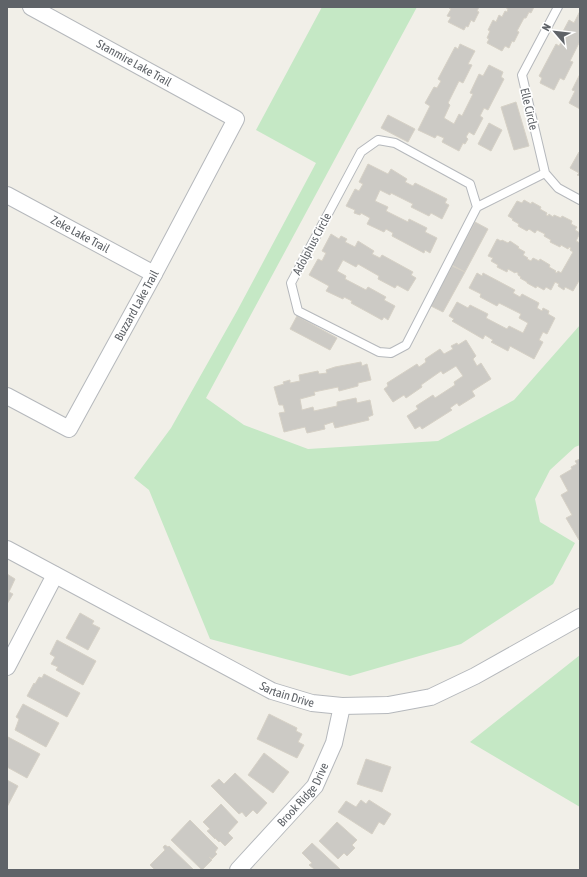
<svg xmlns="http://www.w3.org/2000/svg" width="587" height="877" font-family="'Asap Condensed',sans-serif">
<rect width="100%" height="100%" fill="#f1efe8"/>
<path fill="#c5e8c5" d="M322 7H417L206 398 244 425 308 449 438 441 514 400 580 325V445L575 447 550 470 535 499 540 522 575 543 553 584 461 644 350 676 210 639 149 490 134 478 171 428 237 311 316 163 256 130Z
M580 655V807L470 742Z"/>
<path fill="#cccac5" stroke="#d6d1c6" d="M449 7H479L477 11 479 12 474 22 471 20 468 27 466 26 464 30 448 22 451 17 447 16 451 9 449 8Z
M505 7H534L531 13 529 12 526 18H524L517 31 519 32 514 42 512 41 509 48 505 46 502 51 487 43 489 39 487 38 490 31 488 30 493 20 496 22 499 15 502 17 505 11 507 12 508 9Z
M580 11V41L570 61 573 62 564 80 560 78 554 90 540 83 542 78 539 76 556 44 559 46 563 39 560 37 569 20 574 23Z
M460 44 475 51 468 64 472 65 463 83 459 81 448 103 450 105 444 118 454 124 459 114 462 116 473 94 470 93 479 74 483 76 489 65 503 72 501 77 504 79 488 110 484 108 480 116 483 118 474 135 469 132 466 137 468 139 465 144 463 143 459 151 442 142 444 138 437 135 435 138 418 130 430 106 425 103 434 87 437 88 441 81 438 79 455 47 458 49Z
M580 74V109L569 103 575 91 572 90Z
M516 102 529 146 514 150 501 107Z
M388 115 415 129 408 142 381 128Z
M489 123 502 130 491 151 478 144Z
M579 152H580V176L577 175 579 173 570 168Z
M368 164 388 174 391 169 407 179 405 182 413 186 415 183 447 199 445 203 449 205 442 219 431 213 429 216 411 207 413 204 391 193 390 195 380 190 375 201 388 207 386 211 408 222 409 219 427 228 425 232 437 238 430 253 425 250 424 253 392 236 393 233 386 229 384 232 367 224 370 218 361 213 360 215 354 213 355 210 346 206 355 189 359 191 363 184 359 182Z
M524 200 531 204 532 202 541 207 540 209 547 213 546 215 548 216 549 214 553 217 554 215 561 218 562 216 572 221 571 224 577 227 575 230 580 233 576 241 580 243V272L579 274H580V279L573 291 565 287 564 290 558 286 559 284 555 282 551 290 546 287 544 290 537 286 536 288 527 283V282L520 278 521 277 518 275V273L516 272 515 273 508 269 507 272 497 267 498 265 491 261 493 258 488 256 497 239 501 241 502 240 508 243 510 241 519 247 518 248 525 252 523 255 528 258 527 259 531 261 533 258 539 261 540 259 550 265 549 267 556 271 555 272 557 273 558 271 561 273 573 252 570 250 571 248 569 247 568 249 561 245 560 247 550 242 551 240 544 236 545 234 537 230 535 233 529 229 527 231 518 226 519 224 512 220 513 219 508 216 517 201 522 203Z
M475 222 488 229 465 272 452 265Z
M331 234 339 239 341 236 347 239 345 242 355 247 358 241 374 251 372 254 380 258 382 255 413 272 411 275 416 278 408 291 397 285 395 288 378 279 379 276 358 264 356 267 343 260 337 271 346 276 345 279 366 290 368 287 386 297 384 300 395 306 388 320 384 317 382 320 351 303 352 301 344 297 343 299 326 291 329 286 309 275 318 259 322 261 326 253 322 251Z
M452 266 465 272 443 312 431 306Z
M477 273 482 276 483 273 515 290 513 293 520 297 522 294 539 303 537 308 542 311 543 308 549 311 548 314 555 318 547 334 543 332 539 340 543 342 534 359 510 346 508 351 491 342 493 340 485 335 483 339 452 321 454 319 449 316 457 302 468 308 470 305 488 314 486 318 507 329 509 326 523 333 528 323 519 318 521 314 499 303 497 306 480 297 481 294 469 288Z
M297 316 337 338 330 350 290 329Z
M466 340 476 356 473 359 477 366 481 363 491 379 472 391 475 396 459 406 457 403 450 408 452 410 422 429 420 426 415 429 407 416 418 409 416 406 433 395 435 398 455 385 454 382 463 376 456 366 443 374 441 371 421 385 422 387 406 398 404 395 393 402 384 389 388 386 387 383 417 364 419 367 426 362 425 359 440 349 444 354 453 349 451 346 457 343 458 345Z
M361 362 362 366 367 364 371 380 358 383V386L339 391 338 387 314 392 315 395 300 399 302 410 313 407 314 411 337 406V402L356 398 357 403 370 400 373 415 368 417 369 420 335 428 333 422 324 425 325 429 307 433 305 427 284 432 279 413 285 412 283 405H279L274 387 284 384 283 382 290 380V383L300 381 299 375 318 371 319 374 327 373 326 370 335 367Z
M580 459V539L579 540 566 518 572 515 561 495 568 491 560 476 572 469 571 467 577 464 575 461Z
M7 574 15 579 9 592 13 594 7 604Z
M80 613 94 621 92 624 100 628 88 650 66 638Z
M57 640 96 661 83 685 56 670 58 667 51 664 55 657 50 654Z
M44 674 80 693 67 717 27 696 34 683 35 684 39 677 42 678Z
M23 704 59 723 46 747 15 730 19 719 16 717Z
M269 714 297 728 296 731 302 734 298 742 304 745 297 758 257 739Z
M8 737 40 754 27 778 7 767Z
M264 753 289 772 273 793 248 775Z
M366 759 391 767 382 792 357 784Z
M235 773 267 803 257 814 253 810 246 817 242 812 239 814 211 786 219 779 224 784Z
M7 780 18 786 7 807Z
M361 800 366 804 369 800 391 814 384 825 379 822 372 834 338 812 346 801 356 807Z
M221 804 238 822 228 833 233 838 225 846 220 841 219 842 215 838V839L207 831 210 829 203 822Z
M190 820 218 848 215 852 217 854 212 859 209 857 212 860 202 870 171 840Z
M337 822 357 840 352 845 355 848 347 856 344 853 338 859 319 841Z
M312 843 341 870H313L314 869 309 865 312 863 302 853Z
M165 845 168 847 169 846 194 870H155L150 865 165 850 163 847Z"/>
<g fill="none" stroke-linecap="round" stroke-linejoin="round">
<g stroke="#b5b8bc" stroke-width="10">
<path id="service" d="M558 7 522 75 545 173 558 188 580 200
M477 207 470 184 395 143 378 140 361 152 291 283 298 311 379 352 391 353 406 345 477 207 545 173"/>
</g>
<g stroke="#b5b8bc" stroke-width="18">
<g id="minor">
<path id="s1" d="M7 195 154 274"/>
<path id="s2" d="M7 396 69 429 154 274 236 119 31 7"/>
<path id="s3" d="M7 549 272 691 312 703 342 706 388 705 431 697 475 676 580 617"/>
<path d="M7 667 55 575"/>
<path id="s4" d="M238 870 315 786 334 743 342 706"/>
</g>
</g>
<use href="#service" stroke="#fff" stroke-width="8"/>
<use href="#minor" stroke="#fff" stroke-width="16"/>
</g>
<g text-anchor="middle" stroke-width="3.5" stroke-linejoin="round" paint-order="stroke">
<g font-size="12" fill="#5f6368" stroke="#fff">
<text transform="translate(134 63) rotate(29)" y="4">Stanmire Lake Trail</text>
<text transform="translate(529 109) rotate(77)" y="4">Elle Circle</text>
<text dy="4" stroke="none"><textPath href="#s1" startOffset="83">Zeke Lake Trail</textPath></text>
<text transform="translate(312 244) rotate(-62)" y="4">Adolphus Circle</text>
<text dy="4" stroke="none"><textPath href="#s2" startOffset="211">Buzzard Lake Trail</textPath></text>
<text dy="4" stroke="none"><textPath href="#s3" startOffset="316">Sartain Drive</textPath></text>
<text dy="4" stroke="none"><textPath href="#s4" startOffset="100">Brook Ridge Drive</textPath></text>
</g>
</g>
<rect width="587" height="877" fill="none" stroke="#5f6368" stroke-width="16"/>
<g transform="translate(555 32) rotate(298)" stroke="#ffffff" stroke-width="3" paint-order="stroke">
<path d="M0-3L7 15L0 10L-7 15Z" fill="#5f6368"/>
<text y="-6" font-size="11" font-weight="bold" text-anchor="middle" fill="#5f6368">N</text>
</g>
</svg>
